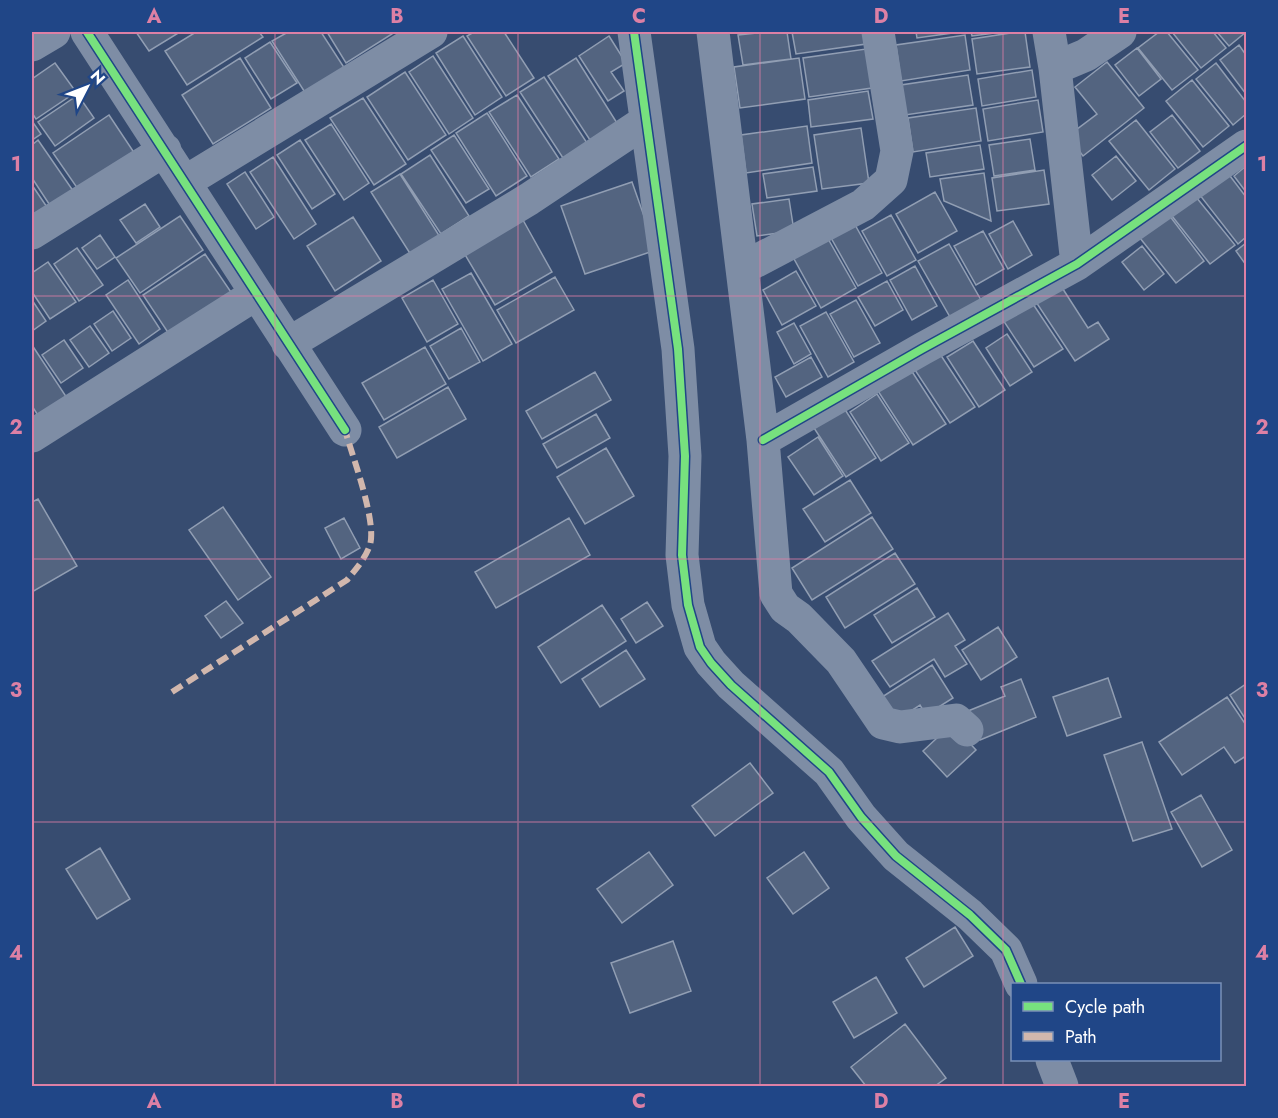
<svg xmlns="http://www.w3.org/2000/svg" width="1278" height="1118" font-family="Jost,sans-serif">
<rect width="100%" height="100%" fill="#374c70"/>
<path fill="#536480" stroke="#919eb3" stroke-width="1.5" d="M136 32H180L149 51Z
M196 32H259L263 37 187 85 165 51Z
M288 32H321L345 69 306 94 272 41Z
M327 32H391L392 34 346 63Z
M474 32H504L534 78 506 96 467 36Z
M766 32H787L791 59 743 65 738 35Z
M792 32H864L866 44 796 54Z
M916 32H960L917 38Z
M971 32H1003L972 36Z
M1017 32H1025L1030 67 977 74 972 39Z
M1159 32H1167L1198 70 1172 90 1138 48Z
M1172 32H1213L1226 48 1201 68Z
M1217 32H1246L1229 46Z
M965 35 970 70 901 81 896 45Z
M463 36 502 97 475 115 436 53Z
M609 36 626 63 611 72 624 91 608 101 579 56Z
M270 42 297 83 271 99 245 58Z
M1239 45 1246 55V94L1220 60Z
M1137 48 1161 79 1139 96 1115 65Z
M866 49 872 88 809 97 803 58Z
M433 56 473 118 449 134 409 72Z
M240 58 271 108 213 144 182 95Z
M576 58 617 123 590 140 548 76Z
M799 58 805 99 740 108 734 67Z
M1107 62 1144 108 1083 156 1068 136 1097 114 1075 87Z
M55 63 76 92 36 119 32 113V79Z
M1216 63 1246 102V114L1233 125 1196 79Z
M1032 70 1036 97 982 106 978 79Z
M405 72 446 135 408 160 367 97Z
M968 75 973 105 905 115 901 85Z
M544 77 587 143 563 158 520 92Z
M1192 80 1229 126 1203 147 1166 101Z
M868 91 873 119 811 127 808 100Z
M78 95 94 118 55 146 38 122Z
M517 95 559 159 531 177 489 112Z
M363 98 406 164 374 185 330 118Z
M1038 100 1043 132 988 141 983 109Z
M976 108 981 141 913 152 908 118Z
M487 113 527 176 496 196 456 133Z
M109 115 135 154 80 192 53 153Z
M1172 115 1200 151 1178 168 1150 132Z
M1136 120 1175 169 1149 190 1109 141Z
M32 121 41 134 32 140Z
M331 124 369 183 344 200 305 140Z
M807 126 812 163 746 173 741 135Z
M861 128 869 183 822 189 814 135Z
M454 135 489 189 466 203 431 150Z
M1030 139 1035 170 994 176 989 145Z
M38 140 76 195 53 210 32 178V145Z
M300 140 335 194 312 209 277 155Z
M980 145 984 169 930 177 926 153Z
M430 155 469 216 441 234 401 174Z
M1116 156 1136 181 1112 200 1092 175Z
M273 157 316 224 294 239 250 172Z
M1246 166V192L1234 176Z
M813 167 817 191 767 198 763 174Z
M1044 170 1049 204 997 211 992 178Z
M245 172 274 217 256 229 227 184Z
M1227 172 1246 197V237L1238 244 1199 194Z
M984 173 991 221 944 201 940 179Z
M400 174 440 237 411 255 371 192Z
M632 182 656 250 585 274 561 206Z
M32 185 51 213 32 225Z
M935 192 957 231 918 253 896 214Z
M1196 197 1235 245 1210 264 1172 216Z
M789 199 794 231 757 236 752 204Z
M145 204 160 227 136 243 120 220Z
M891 215 916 260 887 276 862 231Z
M1169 215 1204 261 1176 283 1140 238Z
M180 216 203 250 140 293 116 258Z
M353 217 381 261 335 291 307 246Z
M523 220 552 272 495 305 464 253Z
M1013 221 1032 255 1008 269 989 234Z
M854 223 882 273 858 286 830 236Z
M983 231 1004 269 976 285 954 246Z
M100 235 115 257 97 269 82 248Z
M827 237 856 288 821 308 793 257Z
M1246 243V265L1236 251Z
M949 244 981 300 950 317 918 261Z
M1142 246 1164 274 1144 290 1122 262Z
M77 248 103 285 79 301 54 264Z
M205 254 233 295 171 337 143 295Z
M48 262 76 302 50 319 32 292V273Z
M915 266 937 306 912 320 890 280Z
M796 271 816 306 782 325 763 290Z
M471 273 512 344 483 361 442 289Z
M555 277 574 310 516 343 497 310Z
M128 280 160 329 139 344 106 295Z
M433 280 458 324 427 342 402 298Z
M887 281 903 310 875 326 858 297Z
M1061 286 1088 328 1098 322 1109 339 1075 361 1036 302Z
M32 300 46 321 32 331Z
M856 300 880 343 854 357 830 314Z
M1031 301 1063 349 1034 367 1003 320Z
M113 311 131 338 112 351 94 324Z
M826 312 854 362 828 377 800 326Z
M794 323 811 354 794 364 777 332Z
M90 326 109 353 89 367 70 340Z
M461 328 480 362 449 379 430 346Z
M1007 334 1032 372 1010 386 986 348Z
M64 340 83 368 61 383 42 355Z
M973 341 1005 390 979 407 947 357Z
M32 345 67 398 39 417 32 406Z
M425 347 446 384 384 420 362 383Z
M940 354 975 407 950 423 915 370Z
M811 357 822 377 786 397 775 377Z
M911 370 946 424 913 445 878 391Z
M595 372 611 400 542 439 526 411Z
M448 387 466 419 397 458 379 427Z
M877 394 909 443 881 461 850 412Z
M844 408 876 458 846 477 814 428Z
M596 414 610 438 557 468 543 444Z
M818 437 843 476 814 495 788 457Z
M606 448 634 496 585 524 557 477Z
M850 480 871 513 825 542 803 509Z
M38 499 77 566 32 592V502Z
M223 507 271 577 238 600 189 530Z
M872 517 893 549 812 600 792 568Z
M344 518 360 548 341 559 325 528Z
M569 518 590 555 496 608 475 572Z
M895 553 915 584 845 628 826 597Z
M917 588 935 617 892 643 874 615Z
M226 601 243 623 221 638 205 616Z
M647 602 663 626 636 643 621 619Z
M602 605 626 641 561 683 538 647Z
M948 613 965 640 955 646 967 664 945 677 934 659 890 687 872 661Z
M998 627 1017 657 981 680 962 650Z
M626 650 645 679 600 707 582 679Z
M932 665 953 698 926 715 920 705 897 720 882 697Z
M1108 678 1121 717 1067 736 1053 697Z
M1021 679 1036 717 980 740 968 711 1005 696 1001 687Z
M1246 684V720L1230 695Z
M1227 697 1246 725V756L1235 763 1224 747 1182 775 1159 742Z
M952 724 976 750 947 777 923 751Z
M1142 742 1172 829 1133 841 1104 755Z
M750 763 773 793 715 836 692 806Z
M1201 795 1232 850 1202 867 1171 812Z
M100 848 130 899 97 919 66 869Z
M649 852 673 885 622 923 597 889Z
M804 852 829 888 793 914 767 878Z
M955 927 973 956 924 987 906 958Z
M673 941 691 991 630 1013 611 963Z
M876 977 897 1013 854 1038 833 1002Z
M905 1024 946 1078 935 1086H866L851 1067Z"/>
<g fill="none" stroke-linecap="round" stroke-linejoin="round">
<path stroke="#7e8da5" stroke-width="33" d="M87 32 345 430
M634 32 678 349 685 456 682 555 688 605 700 647 711 663 731 685 829 772 861 817 896 856 970 915 1006 950 1021 984
M713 32 763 440 776 594 785 608 799 618 841 661 883 723 900 727 956 720 967 730
M1049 32 1055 68 1077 264
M32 45 54 32
M1055 68 1086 55 1120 32
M185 182 431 32
M32 233 165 150
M743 268 863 205 891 180 897 151 878 32
M288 344 529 199 646 121
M32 436 256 294
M763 440 922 349 1077 264 1246 146
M1052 1060 1062 1086"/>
<path stroke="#d1b7ad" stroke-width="6" stroke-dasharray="12 6" stroke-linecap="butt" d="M172 692 347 580C356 569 365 559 370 545 377 521 352 455 345 430"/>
<g stroke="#204687" stroke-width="11">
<path id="cycleway" d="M87 32 345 430
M634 32 678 349 685 456 682 555 688 605 700 647 711 663 731 685 829 772 861 817 896 856 970 915 1006 950 1021 984
M763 440 922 349 1077 264 1246 146"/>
</g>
<use href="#cycleway" stroke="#77e17e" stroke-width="8"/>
</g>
<path fill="none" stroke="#dd80a5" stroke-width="1.5" stroke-opacity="0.55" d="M275 32V1086M518 32V1086M760 32V1086M1003 32V1086M32 296H1246M32 559H1246M32 822H1246"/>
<rect width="1278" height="1118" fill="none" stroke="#204687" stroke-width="66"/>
<rect x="1011" y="983" width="210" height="78" fill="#204687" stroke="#7990b7" stroke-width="1.5"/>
<rect x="1023" y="1002" width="30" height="9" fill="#77e17e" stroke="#7990b7" stroke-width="1.5"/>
<text x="1065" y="1013" font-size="18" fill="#ffffff">Cycle path</text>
<rect x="1023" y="1032" width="30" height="9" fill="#d1b7ad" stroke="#7990b7" stroke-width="1.5"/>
<text x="1065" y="1043" font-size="18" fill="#ffffff">Path</text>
<g transform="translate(87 87) rotate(48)" stroke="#204687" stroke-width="4.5" paint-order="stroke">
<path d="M0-4.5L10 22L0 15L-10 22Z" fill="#ffffff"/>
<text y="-9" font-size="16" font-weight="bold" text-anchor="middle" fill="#ffffff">N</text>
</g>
<rect x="33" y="33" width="1212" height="1052" fill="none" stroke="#dd80a5" stroke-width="2"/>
<g font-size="20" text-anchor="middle" font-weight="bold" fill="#dd80a5">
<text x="154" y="23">A</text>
<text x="397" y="23">B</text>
<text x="639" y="23">C</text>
<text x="881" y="23">D</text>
<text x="1124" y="23">E</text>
<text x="16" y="171">1</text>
<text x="1262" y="171">1</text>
<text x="16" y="434">2</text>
<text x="1262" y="434">2</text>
<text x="16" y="697">3</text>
<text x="1262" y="697">3</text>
<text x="16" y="960">4</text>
<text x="1262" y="960">4</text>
<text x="154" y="1108">A</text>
<text x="397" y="1108">B</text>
<text x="639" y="1108">C</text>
<text x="881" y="1108">D</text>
<text x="1124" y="1108">E</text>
</g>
</svg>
